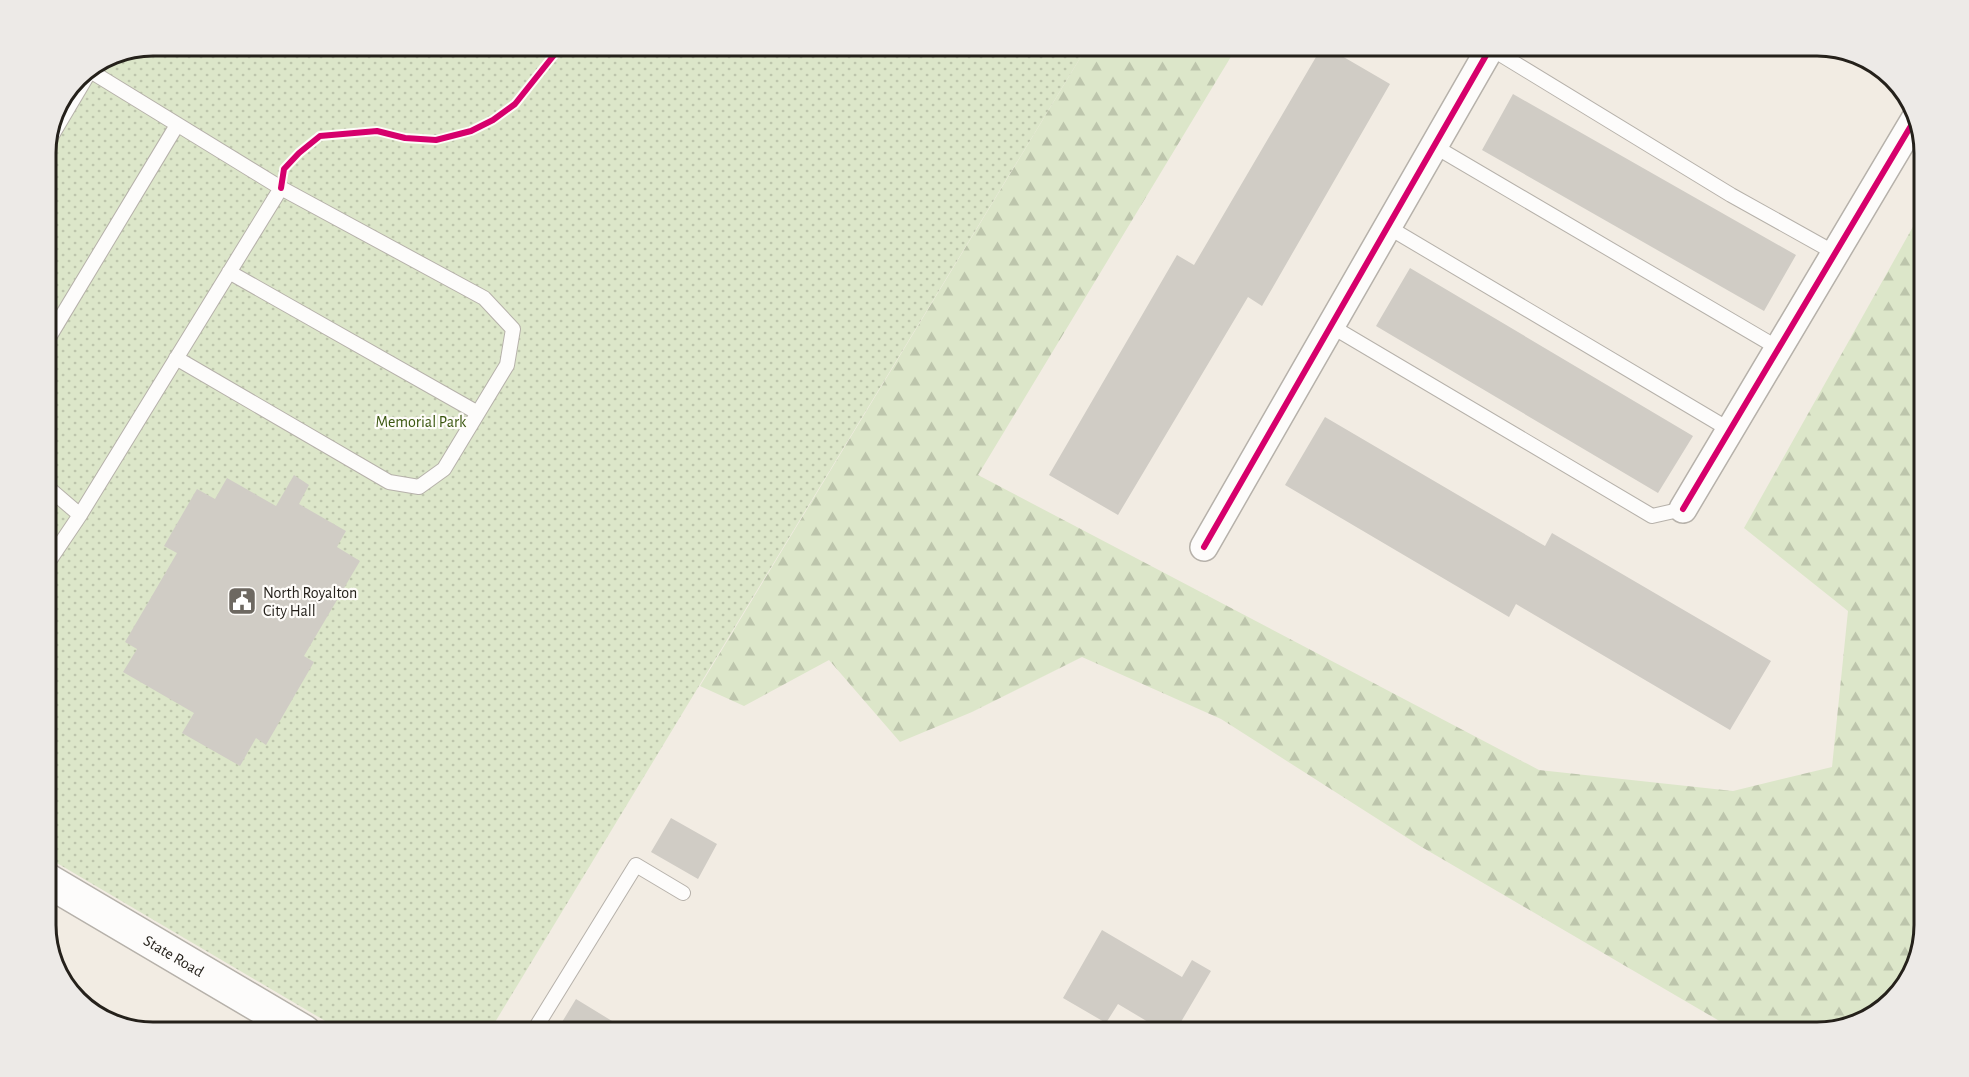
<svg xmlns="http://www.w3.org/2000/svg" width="1969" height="1077" font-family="'Alegreya Sans',sans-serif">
<defs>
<pattern id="forest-firs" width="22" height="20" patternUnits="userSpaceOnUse" patternTransform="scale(1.5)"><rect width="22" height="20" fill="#dce6c9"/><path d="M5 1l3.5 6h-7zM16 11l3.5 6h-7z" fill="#bdc5ac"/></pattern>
<pattern id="park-dots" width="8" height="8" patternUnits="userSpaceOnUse" patternTransform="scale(1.5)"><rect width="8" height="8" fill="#dce6c9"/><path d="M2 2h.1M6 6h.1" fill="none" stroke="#bdc5ac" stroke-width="1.8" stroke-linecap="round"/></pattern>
<pattern id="water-rules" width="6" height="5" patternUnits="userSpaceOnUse" patternTransform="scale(1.5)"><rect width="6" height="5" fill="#b9d4ee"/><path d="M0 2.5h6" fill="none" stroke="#9fb6cc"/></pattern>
</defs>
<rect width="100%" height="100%" fill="#f2ece3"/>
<path fill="url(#forest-firs)" d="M1088 45H1238L978 475 1539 770 1733 791 1832 767 1848 611 1744 528 1924 207V925L1913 973 1871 1017 1817 1032H1752L1728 1026 1420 846 1221 719 1082 657 972 712 900 742 829 660 744 706 700 686Z"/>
<path fill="url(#park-dots)" d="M152 45H1088L489 1032H344L45 856V145L77 76 111 53Z"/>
<path fill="url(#water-rules)" d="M1689 45H1716L1709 57Z"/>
<path fill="#d0ccc5" d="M1323 45 1390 84 1262 306 1248 297 1118 515 1049 475 1177 255 1194 265Z
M1513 94 1796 255 1764 311 1482 150Z
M1410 268 1693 436 1658 493 1376 326Z
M1325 417 1545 546 1552 533 1771 661 1730 730 1516 604 1509 617 1285 485Z
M294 475 309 485 299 504 346 531 337 547 360 561 304 656 314 662 266 745 256 738 240 766 182 733 194 713 123 672 137 649 125 642 177 553 164 546 197 489 215 499 227 478 276 506Z
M671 818 717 844 698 879 651 852Z
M1102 930 1182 977 1192 960 1211 971 1175 1032H1165L1118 1004 1106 1023 1063 998Z
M576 999 630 1032H556Z
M1012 1022 1028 1032H1007Z"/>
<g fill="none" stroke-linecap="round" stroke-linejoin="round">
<g stroke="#b6b1aa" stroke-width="16">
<path id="service" d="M1490 48 1731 195 1835 253
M1434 146 1778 348
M45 147 90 71
M1388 227 1730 430
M229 272 478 413
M1331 326 1652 516 1683 509
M45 344 177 125
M176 358 389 482 419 487 444 469 507 365 513 329 484 298 281 188
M45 485 80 515
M45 567 80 515 281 188 87 69
M533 1032 636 865 683 893"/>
</g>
<g stroke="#b6b1aa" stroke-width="30">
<path id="minor" d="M1683 509 1915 119
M1204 547 1492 45"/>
</g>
<g stroke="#b6b1aa" stroke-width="36">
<g id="secondary">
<path id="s1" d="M45 879 304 1032"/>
</g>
</g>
<use href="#service" stroke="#fdfcfb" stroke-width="14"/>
<use href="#minor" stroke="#fdfcfb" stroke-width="27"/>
<use href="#secondary" stroke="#fdfcfb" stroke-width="33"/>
<g stroke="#fefcf9" stroke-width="10">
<path id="cycleway" d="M281 188 284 169 299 153 320 136 377 131 405 138 436 140 471 131 493 120 515 104 562 45
M1683 509 1915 119
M1204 547 1492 45"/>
</g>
<use href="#cycleway" stroke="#d6006c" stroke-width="6"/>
</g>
<defs>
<g id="civic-square" transform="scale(1.5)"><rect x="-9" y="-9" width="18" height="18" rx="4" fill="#6d6861" stroke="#fefcf9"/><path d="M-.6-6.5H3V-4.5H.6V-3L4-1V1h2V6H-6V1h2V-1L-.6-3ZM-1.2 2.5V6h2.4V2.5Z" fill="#fff"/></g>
</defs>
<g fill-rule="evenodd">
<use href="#civic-square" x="242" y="601"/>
</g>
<g text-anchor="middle" stroke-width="4.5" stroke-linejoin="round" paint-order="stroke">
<g font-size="16" fill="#39560e" stroke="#fefcf9">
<text x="421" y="427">Memorial Park</text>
</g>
<g font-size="16" fill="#25211b" stroke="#fefcf9" text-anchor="start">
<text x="263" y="598">North Royalton<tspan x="263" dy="18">City Hall</tspan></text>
</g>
<g font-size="16" fill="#25211b" stroke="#fefcf9">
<text dy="6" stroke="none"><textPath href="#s1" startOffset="150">State Road</textPath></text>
</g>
</g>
<path d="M0 0H1969V1077H0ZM153 56H1817A97 97 0 0 1 1914 153V925A97 97 0 0 1 1817 1022H153A97 97 0 0 1 56 925V153A97 97 0 0 1 153 56Z" fill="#edeae7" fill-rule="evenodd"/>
<path fill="none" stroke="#25211b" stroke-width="3" d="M153 56H1817A97 97 0 0 1 1914 153V925A97 97 0 0 1 1817 1022H153A97 97 0 0 1 56 925V153A97 97 0 0 1 153 56Z"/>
</svg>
